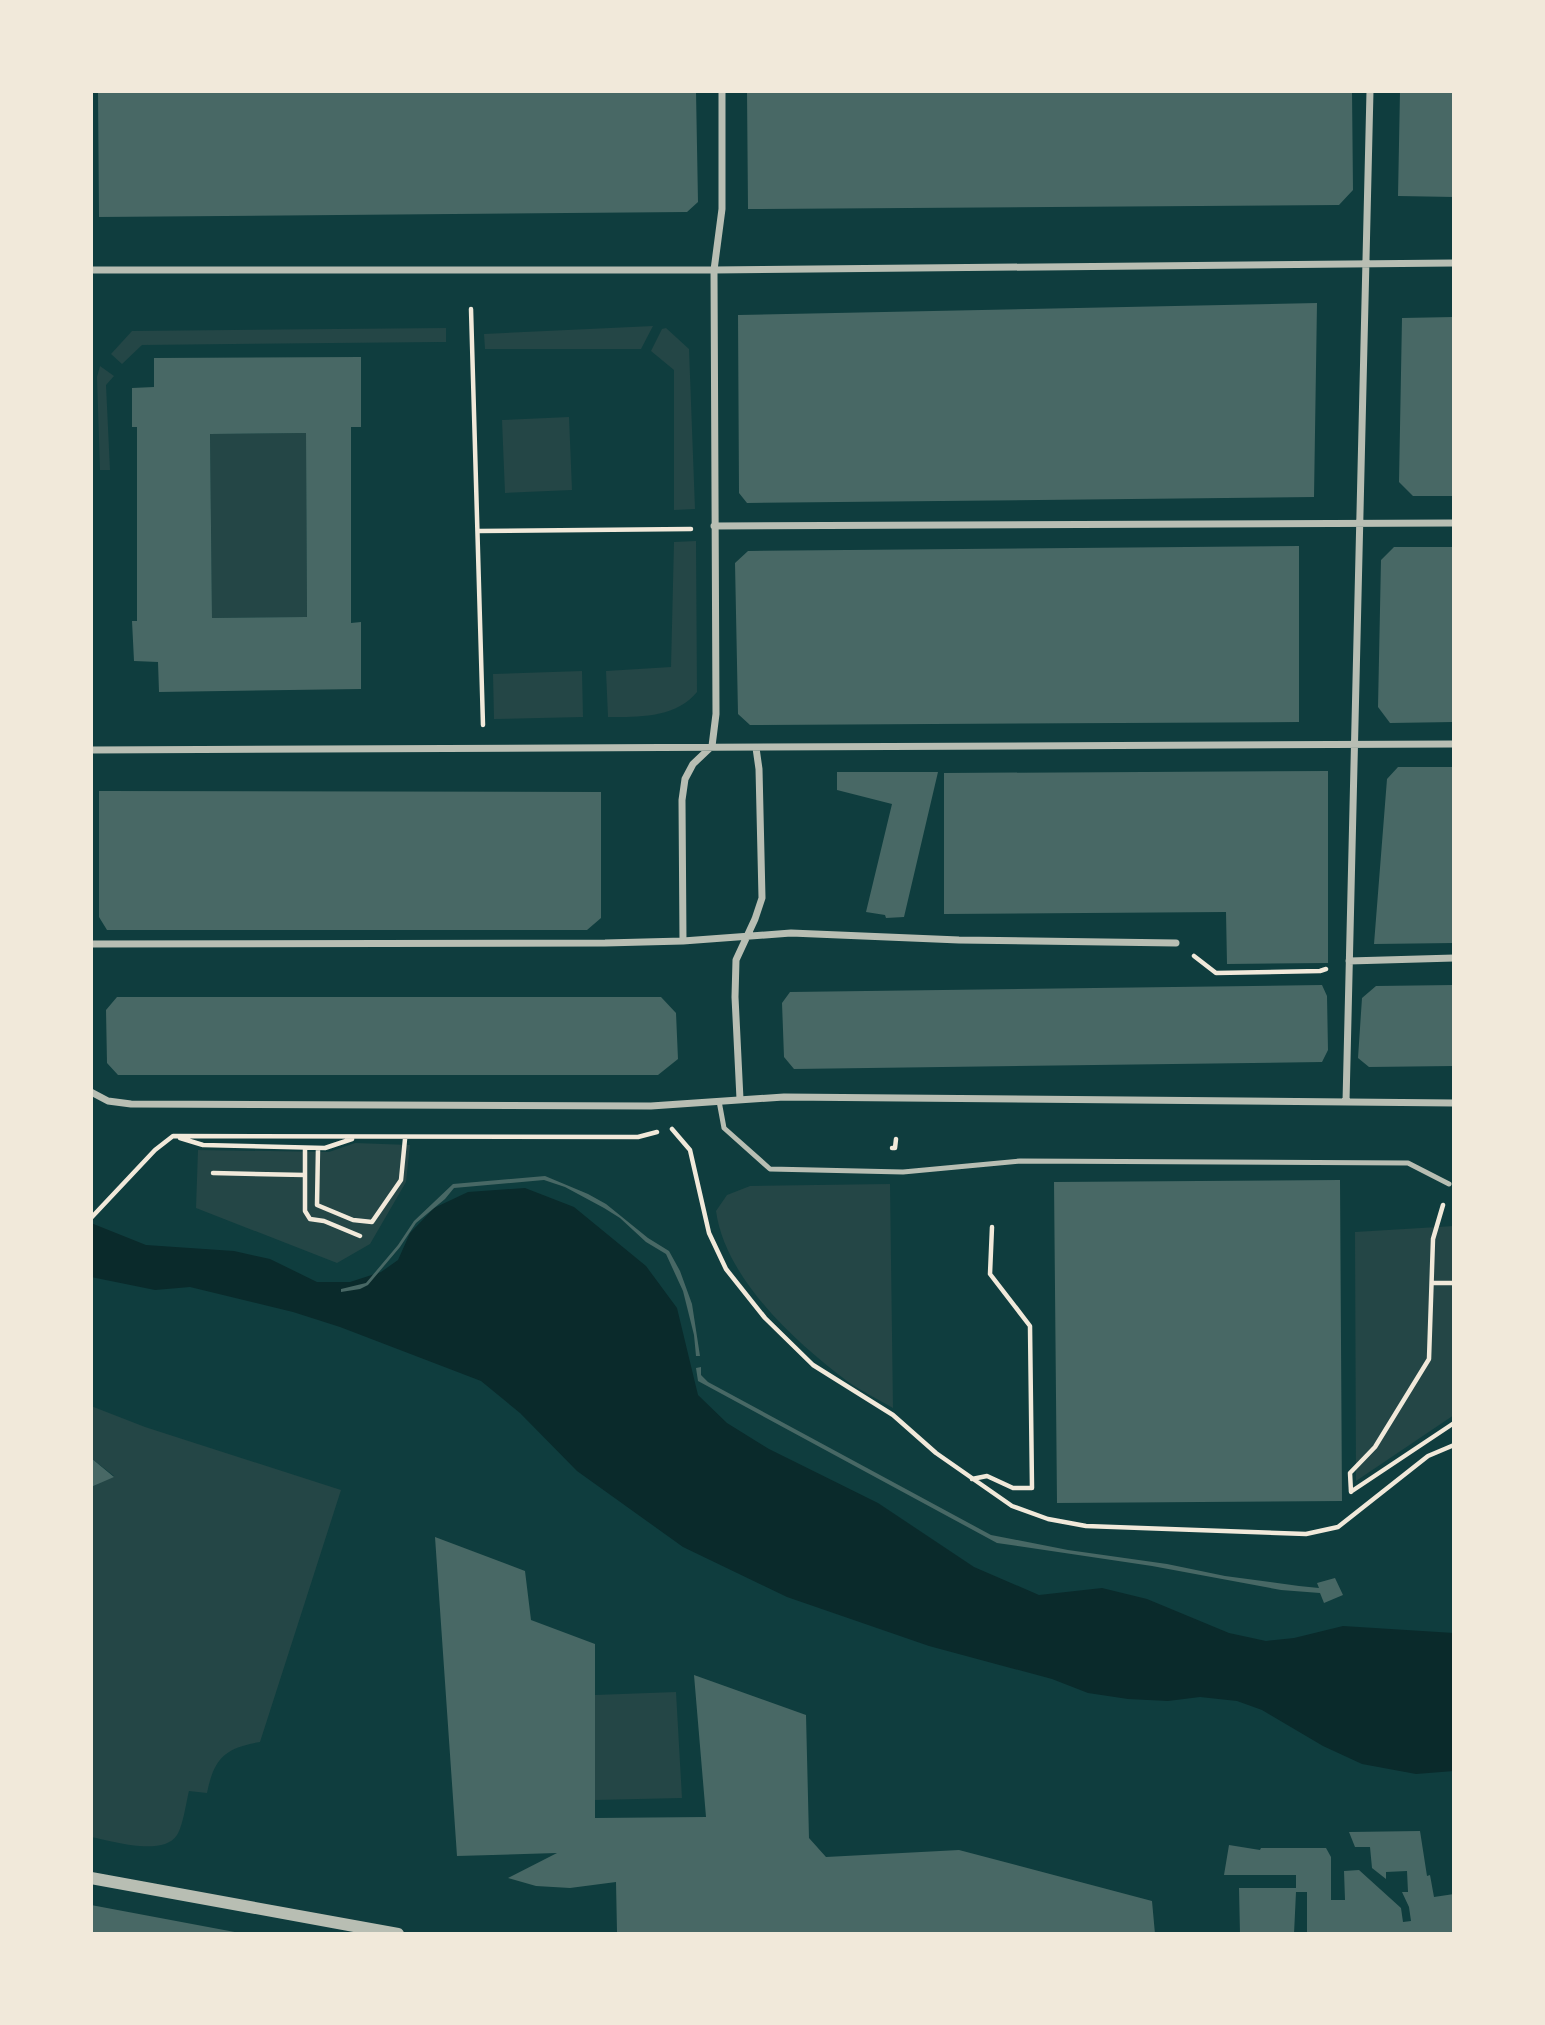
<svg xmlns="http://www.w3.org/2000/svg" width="1545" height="2025" font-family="Lato,sans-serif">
<rect width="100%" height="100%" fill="#0f3d3e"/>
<path fill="#244646" d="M653 326 641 349H485L484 334Z
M446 328V342H440L142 345 122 364 111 354 132 331Z
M666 328 689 349 695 509 674 510V370L651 351 662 329Z
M100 366 114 376 106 385 110 470H100L97 377Z
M569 417 572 490 505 493 502 420Z
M306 433 307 617 212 618 210 434Z
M696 541 697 692C676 718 639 717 608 717L606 671 671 667 674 542Z
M582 671 583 717 494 719 493 674Z
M355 1143 410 1145 406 1182 370 1244 337 1263 196 1208 198 1150 329 1152Z
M890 1184 893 1408C878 1399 861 1391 847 1381 795 1342 725 1278 716 1211L727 1195 750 1186Z
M1454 1226V1415L1356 1481 1355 1232Z
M91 1406 145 1427 341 1490 260 1742C224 1748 214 1759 207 1793L189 1791C186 1803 183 1826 177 1835 163 1857 112 1841 91 1837V1487L114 1476 91 1458Z
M676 1692 682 1798 595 1800V1695Z"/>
<path fill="#0a2a2b" d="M525 1188 574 1207 646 1266 677 1308 698 1395 727 1423 769 1449 878 1503 974 1567 1039 1595 1102 1588 1147 1599 1229 1633 1266 1641 1294 1638 1343 1626 1454 1633V1771L1416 1774 1362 1764 1323 1746 1262 1710 1237 1701 1200 1697 1168 1701 1128 1699 1088 1693 1052 1679 929 1646 787 1597 683 1547 577 1471 520 1413 481 1381 340 1327 293 1312 190 1287 155 1290 91 1277V1223L146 1245 234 1251 270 1259 317 1282H350L381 1272 398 1260 410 1233 434 1208 468 1192Z"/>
<path fill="#486865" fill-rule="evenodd" d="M98 91H696L698 202 687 212 99 217Z
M747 91H1352L1353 190 1339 205 748 209Z
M1400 91H1454V197L1398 196Z
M1317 303 1314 497 747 503 739 493 738 315Z
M1454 317V496H1413L1399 482 1402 318Z
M361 357V427H351V623L361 622V689L159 692 158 662 134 661 132 621H137V427H132V388L154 387V358ZM306 433 307 617 212 618 210 434Z
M1299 546V722L750 725 738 714 735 563 748 551Z
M1394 547H1454V722L1390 723 1378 707 1381 560Z
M1398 767H1454V943L1374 944 1387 779Z
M1328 771V963L1227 964 1226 912 944 914V773Z
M837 772H938L904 917 886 918 885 915 866 912 892 804 837 790Z
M99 791 601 792V918L587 930H107L99 917Z
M1322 985 1327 996 1328 1050 1322 1062 794 1069 784 1057 782 1003 790 992Z
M1454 985V1066L1369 1067 1358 1058 1362 998 1376 986Z
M117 997H661L676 1013 678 1059 658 1075H118L107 1063 106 1010Z
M545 1176 588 1194 606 1204 648 1238 669 1251 680 1271 692 1304 700 1356H696L694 1335 683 1291 666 1254 646 1242 620 1218 604 1208 565 1187 544 1180 454 1188 445 1199 416 1223 400 1247 368 1285 360 1289 341 1292V1289L366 1283 398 1245 414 1221 453 1184Z
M1340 1180 1342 1501 1057 1503 1054 1182Z
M701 1367V1375L708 1382 991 1535 1068 1550 1167 1564 1225 1576 1299 1586 1319 1588 1317 1583 1335 1578 1343 1595 1324 1603 1320 1593 1281 1590 1152 1566 997 1543 698 1381 696 1368Z
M91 1458 114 1477 91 1487Z
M435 1537 525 1571 531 1620 595 1644V1818L706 1817 694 1675 806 1715 809 1838 826 1857 959 1850 1152 1901 1155 1934H648L617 1932 616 1882 570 1888 536 1886 508 1878 557 1853 457 1856Z
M1420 1831 1427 1876 1430 1875 1434 1897 1454 1894V1934H1307V1892H1296L1294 1934H1240L1239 1888H1296V1875H1224L1229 1845 1260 1850 1261 1848H1326L1331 1857V1900H1345L1344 1871 1359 1870 1401 1908 1403 1922 1411 1921 1409 1907 1402 1892H1408L1407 1871 1386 1872V1879L1372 1868 1370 1847H1355L1349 1832Z
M91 1905 240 1933V1934H91Z"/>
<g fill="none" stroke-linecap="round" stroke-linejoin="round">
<path stroke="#f1e9da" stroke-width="4.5" d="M471 309 483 725
M478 531 691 529
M1194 956 1216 973 1320 971 1326 969
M672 1129 690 1150 709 1233 726 1269 765 1318 813 1365 893 1415 936 1453 1012 1506 1048 1519 1086 1526 1306 1534 1338 1527 1428 1456 1454 1445
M180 1138 203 1145 325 1148 352 1139
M305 1148V1211L310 1219 324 1221 360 1236
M318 1148 317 1205 353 1220 372 1222 401 1180 405 1139
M892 1148H895L896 1139
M213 1173 305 1175
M91 1218 155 1150 173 1136 638 1137 657 1132
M1433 1283H1454
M972 1479 987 1476 1013 1488H1032L1030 1326 990 1274 992 1227
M1352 1491 1454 1423
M1351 1492 1350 1473 1375 1447 1429 1359 1433 1239 1443 1205"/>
<path stroke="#b8beb3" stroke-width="5" d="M719 1101 724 1128 770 1169 903 1172 1020 1161 1408 1163 1449 1184"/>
<path stroke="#b8beb3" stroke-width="7" d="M91 270H714L1454 263
M714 526 1454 523
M91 750 1454 744
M683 941 682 800 685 779 693 764 712 746 716 714 714 270 722 209V91
M91 944 605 943 683 941 791 933 959 940 1176 943
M1349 961 1454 958
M91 1092 108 1101 131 1104 651 1106 784 1097 1454 1103
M740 1099 735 997 736 960 755 919 762 898 759 769 756 748
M1346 1102 1370 91"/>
<path stroke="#b8beb3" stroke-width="12" d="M91 1878 398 1934"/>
</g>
<rect width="1545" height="2025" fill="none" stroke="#f1e9da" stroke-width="186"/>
</svg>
